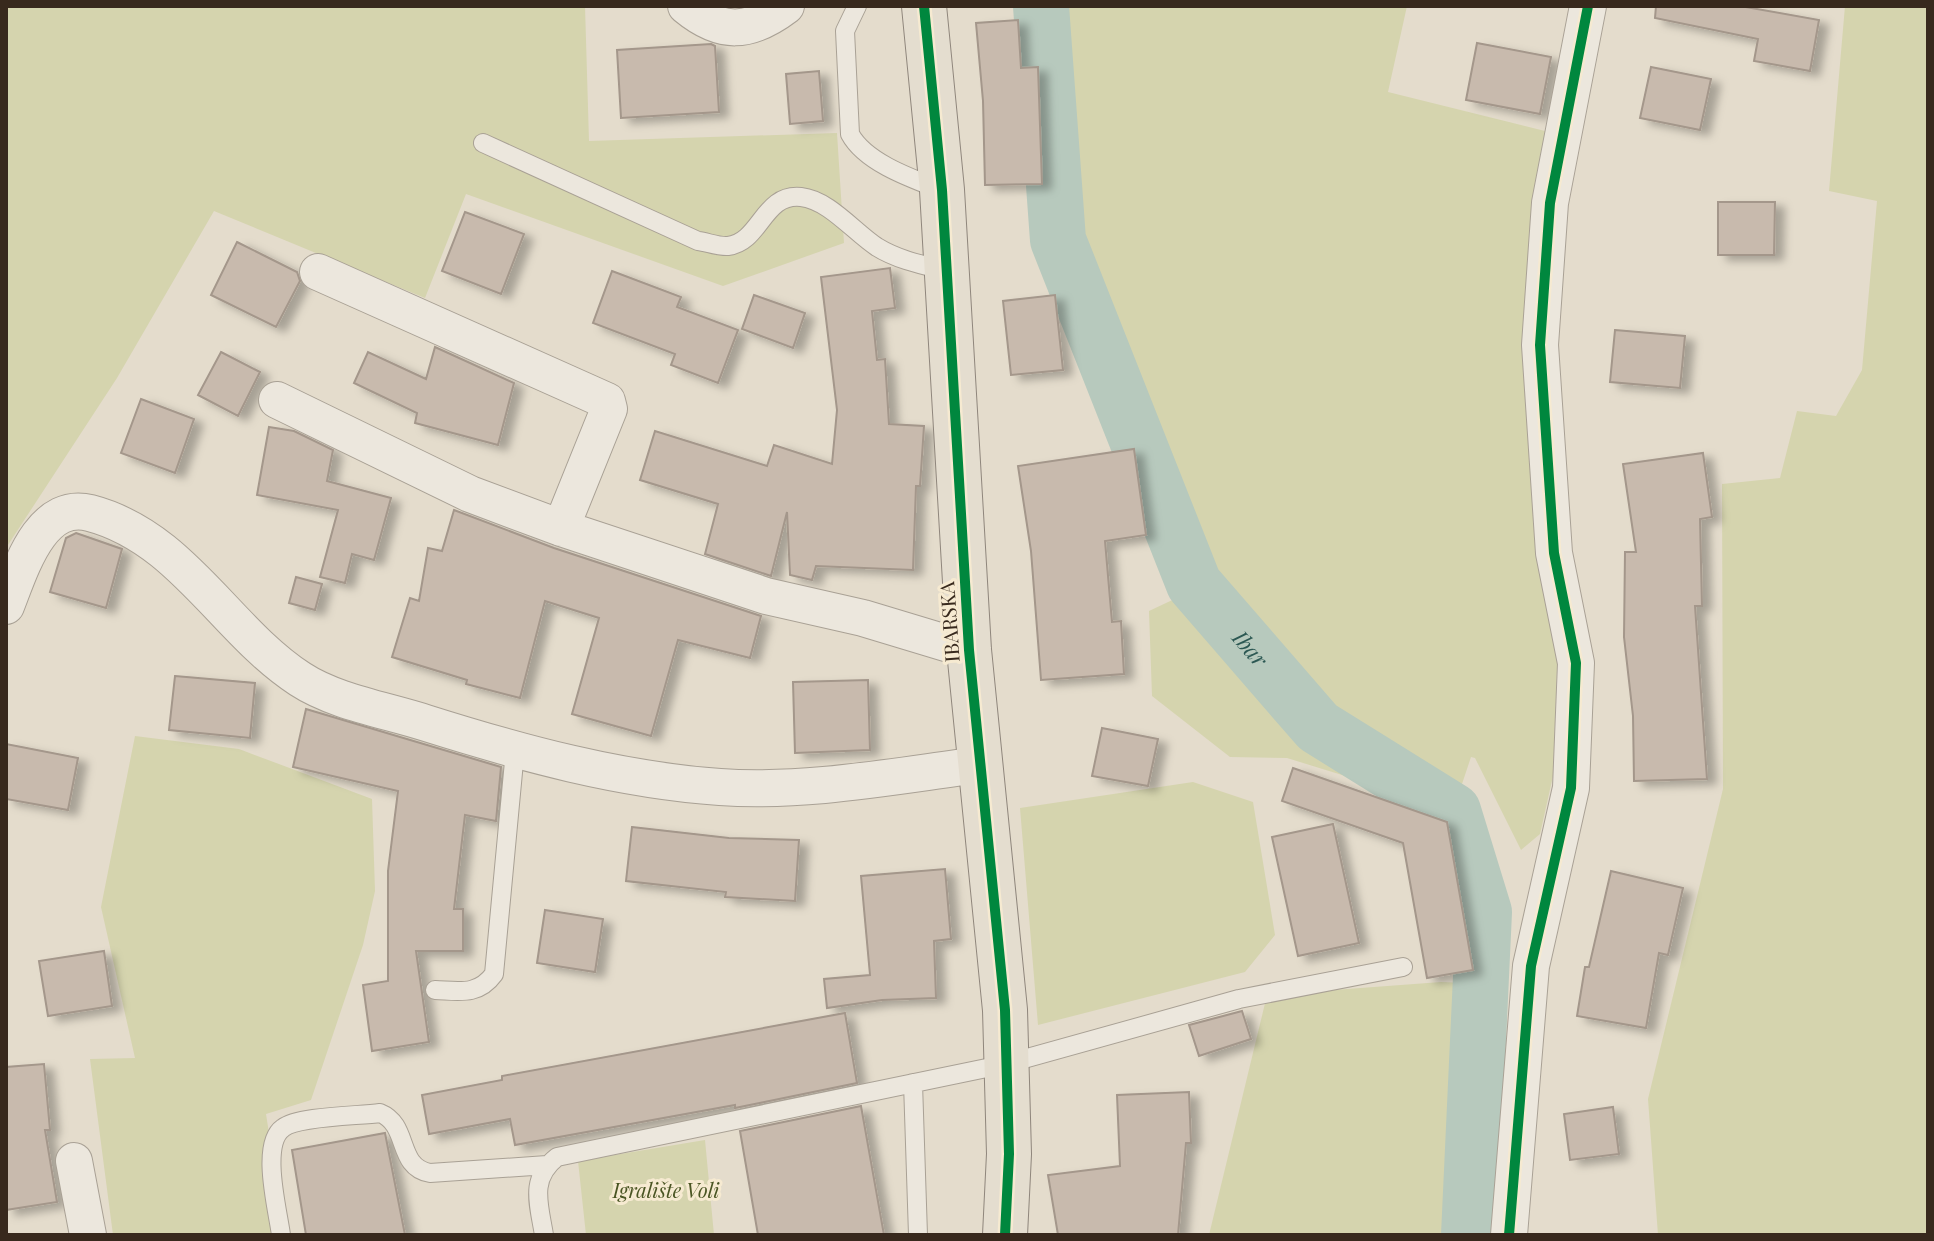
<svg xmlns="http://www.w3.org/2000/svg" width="1934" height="1241" font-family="'Playfair Display',serif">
<defs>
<filter id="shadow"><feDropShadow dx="9" dy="5" stdDeviation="4" flood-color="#0004"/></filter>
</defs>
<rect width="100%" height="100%" fill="#e4dccc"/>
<path fill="#d5d4ae" d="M6 6H585L589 141 837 133 844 243 723 286 466 194 425 298 214 211 117 378 6 548Z
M1059 6H1407L1388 92 1553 133 1558 641 1553 776 1540 834 1521 850 1475 758 1471 757 1457 799 1327 713 1203 577 1072 242Z
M1845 6H1928V1235H1658L1648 1099 1723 789 1722 484 1780 478 1797 411 1836 416 1862 370 1877 201 1829 191Z
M1183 595 1304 734 1397 792 1287 758 1230 757 1152 696 1149 611Z
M135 736 239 749 372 799 375 891 363 945 311 1100 266 1114 285 1235H113L90 1059 135 1058 101 907Z
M1193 782 1253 802 1275 935 1245 972 1038 1025 1020 808Z
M1441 982 1466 983 1454 1235H1209L1267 995Z
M705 1140 714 1235H586L578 1161Z"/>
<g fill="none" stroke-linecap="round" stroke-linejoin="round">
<path stroke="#b7c9bd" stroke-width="56" id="s1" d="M1041 6 1058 240 1194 584 1318 727 1453 811 1484 912 1469 1235"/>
</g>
<path fill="#c8baad" stroke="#a4978b" stroke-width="2" filter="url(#shadow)" d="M1656 6H1740L1819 20 1810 71 1754 61 1758 39 1655 18Z
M1018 20 1021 68 1038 67 1042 184 985 185 983 101 976 23Z
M1477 43 1551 57 1540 114 1466 100Z
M711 44 715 46 719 112 621 118 617 50Z
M1651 67 1711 79 1700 130 1640 118Z
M819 71 823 121 790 124 786 74Z
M1718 202H1775L1774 255H1718Z
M465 212 524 234 501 294 442 271Z
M237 242 297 272 300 281 276 327 211 295Z
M890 268 895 308 872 311 877 360 885 359 889 424 924 426 920 486H916L913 570 816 566 812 580 790 575 787 512 771 576 705 554 718 504 640 480 655 431 767 466 774 445 832 464 837 410 821 277Z
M612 271 681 297 677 307 738 330 718 383 671 365 675 354 593 323Z
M754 295 805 313 793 348 742 329Z
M1055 295 1063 370 1011 375 1003 301Z
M1615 330 1685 336 1680 388 1610 382Z
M435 347 514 383 498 445 415 423 417 413 354 383 368 352 426 379Z
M221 352 260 372 238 416 198 395Z
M141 399 194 419 175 473 121 453Z
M269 427 294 431 333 450 327 481 391 498 374 560 352 554 345 583 320 577 338 510 257 495Z
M1134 449 1146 535 1105 541 1112 622 1121 621 1124 674 1041 680 1031 551 1018 466Z
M1703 453 1712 517 1700 519 1702 606H1695L1707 779 1634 781 1633 716 1624 637 1625 552H1636L1623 464Z
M454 510 554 548 761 616 750 658 678 640 651 736 572 714 599 618 545 601 520 698 466 684 467 680 392 657 410 598 419 601 428 548 442 551Z
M76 533 122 549 106 608 50 592 66 538Z
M296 577 322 584 315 610 289 603Z
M175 676 255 683 250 738 169 730Z
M868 680 870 750 795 753 793 682Z
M306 709 501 767 496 821 465 815 454 909H463V951H416L429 1042 372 1051 363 985 388 981V871L398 791 293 767Z
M1102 728 1158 739 1148 786 1092 776Z
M6 744 78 758 68 810 6 799Z
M1293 768 1447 822 1473 970 1427 978 1403 843 1282 801Z
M1333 824 1359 943 1298 956 1272 837Z
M632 827 729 838 799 840 795 901 725 897 726 892 626 881Z
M945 869 951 939 934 941 936 998 882 1000 827 1008 824 979 870 975 861 876Z
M1611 871 1683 888 1668 955 1659 953 1646 1028 1577 1016 1585 967H1589Z
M545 910 603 919 595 972 537 963Z
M104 951 112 1006 48 1016 39 961Z
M1242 1011 1251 1039 1199 1056 1189 1025Z
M845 1013 857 1083 735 1108V1105L515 1145 510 1119 429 1134 422 1095 502 1080V1076Z
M44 1064 50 1130H45L57 1202 6 1210V1067Z
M1189 1092 1191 1143H1186L1178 1235H1058L1048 1175 1120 1166 1117 1095Z
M861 1106 884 1235H758L740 1131Z
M1613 1107 1619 1154 1570 1160 1564 1114Z
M385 1133 405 1235H306L292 1150Z"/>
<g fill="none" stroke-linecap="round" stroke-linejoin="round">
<g stroke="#a9a195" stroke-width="20">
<path id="service" d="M857 6 845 31 850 134C865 162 910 178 939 189
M483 143 698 241C707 242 719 247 728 246 761 242 763 193 801 197 829 200 854 232 877 247 898 260 923 265 947 271
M435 990C459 991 478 996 494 974L515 751
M913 1083 918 1235
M281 1235C278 1211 260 1144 283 1128 298 1116 359 1116 380 1113 410 1125 396 1167 430 1173L547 1165
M544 1235C539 1204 529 1179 557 1157L1006 1064 1239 999 1403 967"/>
</g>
<g stroke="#a9a195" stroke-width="38">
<path id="minor" d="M686 6C721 35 749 34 786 6
M318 272 607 401 609 409 561 528
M277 400 470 494 561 528 766 596 863 618 969 650
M6 606C20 571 40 500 90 513 182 537 225 630 300 679 335 702 386 710 426 723 521 753 620 780 720 787 806 793 894 776 979 765
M74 1161 88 1235
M1509 1235 1531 966 1571 788 1576 663 1554 553 1540 345 1550 203 1588 6"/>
</g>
<g stroke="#8f867c" stroke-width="46">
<path id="primary" d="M924 6 942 190 969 650 1005 1010 1009 1154 1005 1235"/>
</g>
<use href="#service" stroke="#ece7dd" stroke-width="18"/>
<use href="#minor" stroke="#ece7dd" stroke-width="36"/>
<use href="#primary" stroke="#e4ddcf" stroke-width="44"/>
<g stroke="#f6ead1" stroke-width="15">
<path id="cycleway" d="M924 6 942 190 969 650 1005 1010 1009 1154 1005 1235
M1509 1235 1531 966 1571 788 1576 663 1554 553 1540 345 1550 203 1588 6"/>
</g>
<use href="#cycleway" stroke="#00873e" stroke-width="10"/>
</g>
<g text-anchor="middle" stroke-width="6" stroke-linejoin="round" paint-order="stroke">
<g font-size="20" fill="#38291d" stroke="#f6ead1">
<text transform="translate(950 622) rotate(-94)" y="7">IBARSKA</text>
</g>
<g font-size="20" font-style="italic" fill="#4a5523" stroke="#f6ead1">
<text x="666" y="1198">Igralište Voli</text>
</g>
<g font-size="22" font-style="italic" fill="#2c5853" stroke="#f6ead1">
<text dy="8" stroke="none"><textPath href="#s1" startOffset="690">Ibar</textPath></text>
</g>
</g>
<rect width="1934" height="1241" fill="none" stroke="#38291d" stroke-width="16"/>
</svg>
